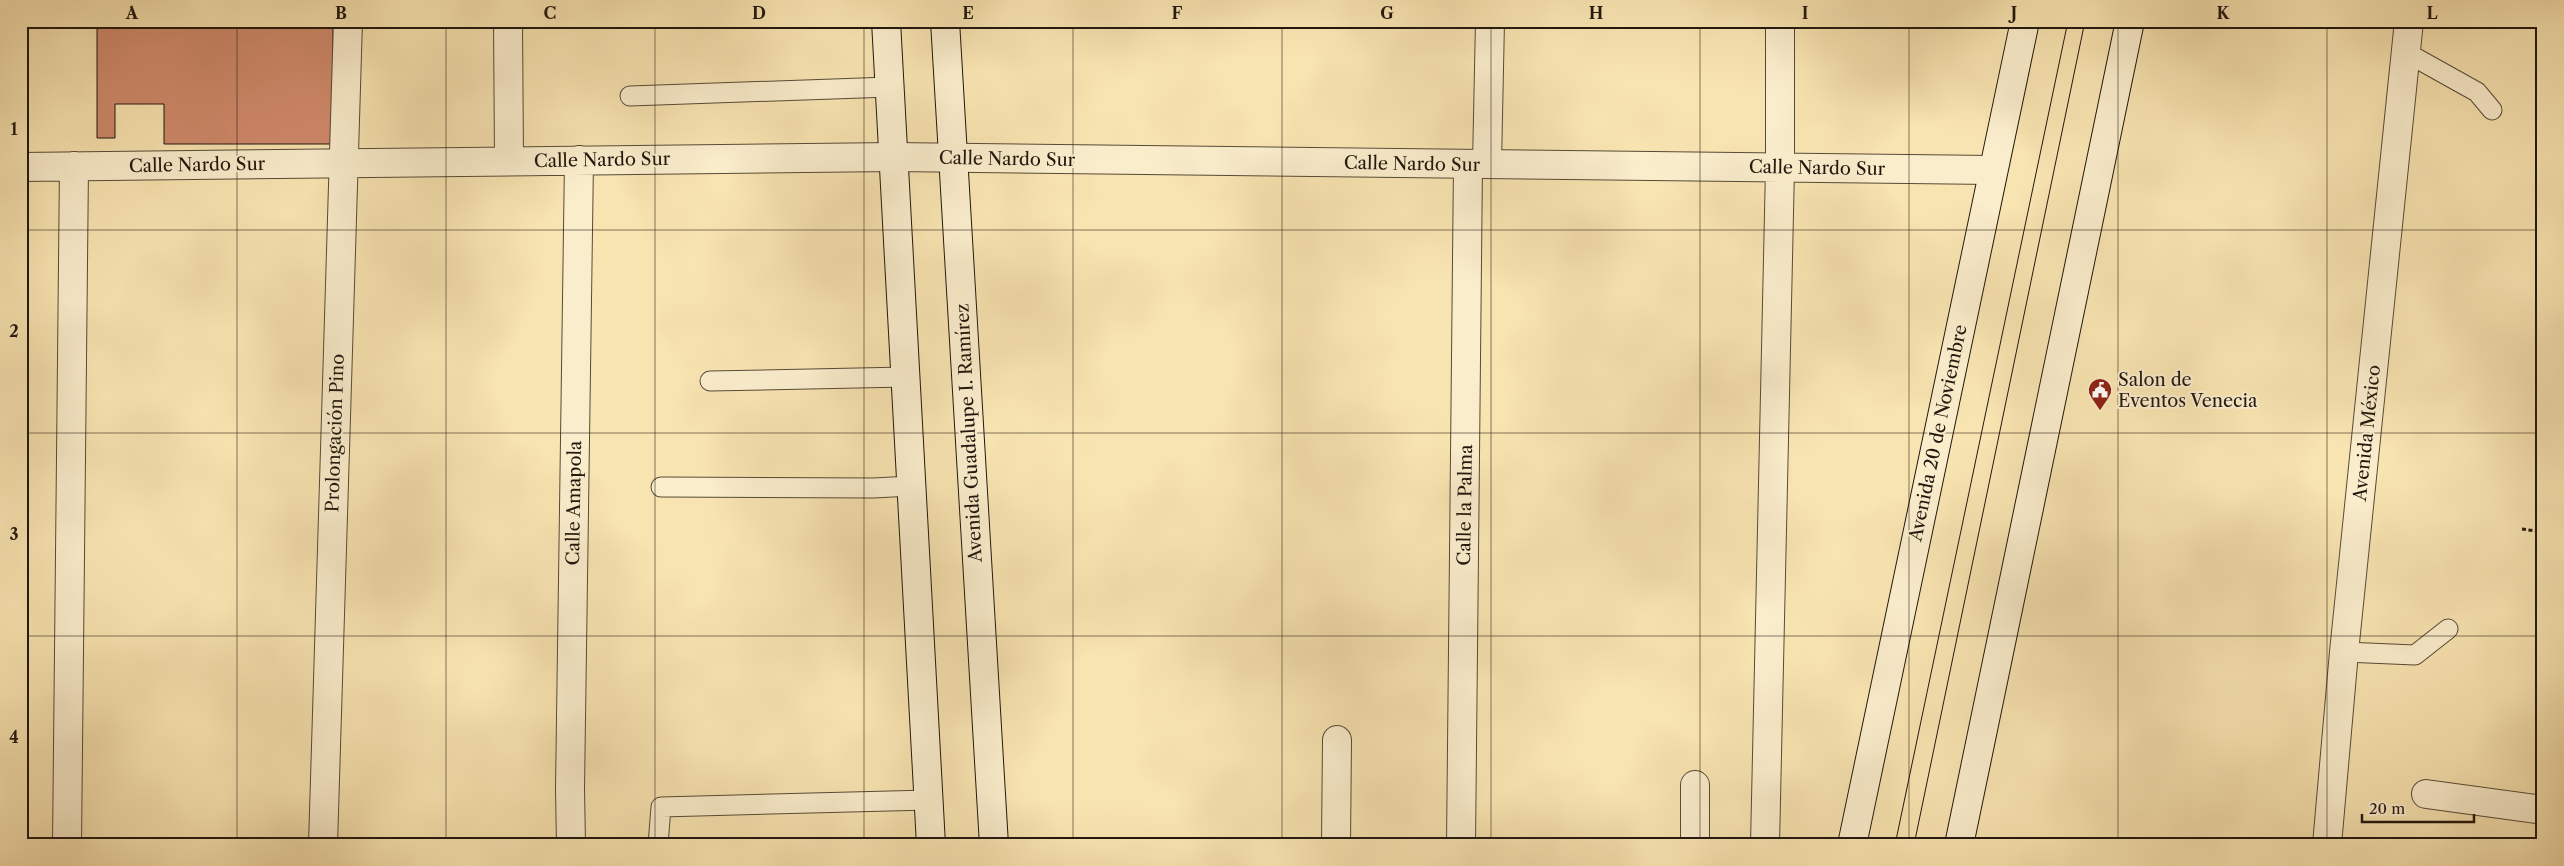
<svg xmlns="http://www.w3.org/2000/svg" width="2564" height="866" font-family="'Libre Caslon Text',serif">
<rect width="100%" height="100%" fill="#f8e4b1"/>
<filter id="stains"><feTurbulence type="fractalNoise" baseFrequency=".004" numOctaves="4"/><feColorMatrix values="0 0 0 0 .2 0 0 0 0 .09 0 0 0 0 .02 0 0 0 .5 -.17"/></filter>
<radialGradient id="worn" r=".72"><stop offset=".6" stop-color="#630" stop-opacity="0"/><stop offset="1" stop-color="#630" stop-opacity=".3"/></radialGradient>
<path fill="#d08a6c" stroke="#21170e" d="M97 21H333V144H164V104H115V138H97Z"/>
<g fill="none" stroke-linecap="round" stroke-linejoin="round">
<g stroke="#574a37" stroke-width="21">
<path id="service" d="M2407 53 2477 92 2492 110
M630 96 890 87
M710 381 906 377
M661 487 873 488 912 486
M2344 652 2415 655 2448 629
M658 845 661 807 929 800"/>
</g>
<g stroke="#574a37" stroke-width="30">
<path id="minor" d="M508 21 509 161
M1487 164 1490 21
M21 167 894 157 1993 170
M1695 785V845
M2426 794 2543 810
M67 845 74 166
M323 845C329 570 342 296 348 21
M571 845 570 789 579 160
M1336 845 1337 740
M1461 845 1468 164
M1765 845 1780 168V21
M2327 845 2344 652 2409 21"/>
</g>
<g stroke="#21170e" stroke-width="30">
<path id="secondary" d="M886 21 931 845
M945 21 994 845
M1852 845 2025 21
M1959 845 2130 21"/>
</g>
<path stroke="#21170e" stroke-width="3" stroke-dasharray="4 2.5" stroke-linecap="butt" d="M2522 529 2543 532"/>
<use href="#service" stroke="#faedcc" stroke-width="19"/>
<use href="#minor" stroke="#faedcc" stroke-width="28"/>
<use href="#secondary" stroke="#faedcc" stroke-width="28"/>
<path stroke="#21170e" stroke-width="1" d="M1895 845 2068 21
M1914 845 2085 21"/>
</g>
<path fill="none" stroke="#21170e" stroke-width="1" stroke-opacity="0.55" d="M237 21V845M446 21V845M655 21V845M864 21V845M1073 21V845M1282 21V845M1491 21V845M1700 21V845M1909 21V845M2118 21V845M2327 21V845M21 230H2543M21 433H2543M21 636H2543"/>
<defs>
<g id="civic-pin" transform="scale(1.25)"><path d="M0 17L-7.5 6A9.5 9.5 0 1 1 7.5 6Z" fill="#8f2418" stroke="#faedcc"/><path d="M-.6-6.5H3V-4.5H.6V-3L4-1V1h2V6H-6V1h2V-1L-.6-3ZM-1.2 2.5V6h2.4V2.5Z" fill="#fff"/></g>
</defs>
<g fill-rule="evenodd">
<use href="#civic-pin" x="2100" y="390"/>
</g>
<g text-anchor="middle" stroke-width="4" stroke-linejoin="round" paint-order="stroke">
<g font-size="18" fill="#21170e" stroke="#faedcc">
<text transform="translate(1007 159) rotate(1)" y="6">Calle Nardo Sur</text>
<text transform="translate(602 160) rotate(-1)" y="6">Calle Nardo Sur</text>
<text transform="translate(1412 164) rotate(1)" y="6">Calle Nardo Sur</text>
<text transform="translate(197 165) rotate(-1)" y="6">Calle Nardo Sur</text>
<text transform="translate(1817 168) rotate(1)" y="6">Calle Nardo Sur</text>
<text transform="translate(335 433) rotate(-88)" y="6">Prolongación Pino</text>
<text transform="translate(969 433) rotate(-93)" y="6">Avenida Guadalupe I. Ramírez</text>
<text transform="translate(1938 433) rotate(-78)" y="6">Avenida 20 de Noviembre</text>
<text transform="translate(2367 433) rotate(-84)" y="6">Avenida México</text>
<text transform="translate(574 503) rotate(-89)" y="6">Calle Amapola</text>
<text transform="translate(1465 505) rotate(-89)" y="6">Calle la Palma</text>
</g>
<g font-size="18" fill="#21170e" stroke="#faedcc" text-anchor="start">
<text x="2118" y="386">Salon de<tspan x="2118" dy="21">Eventos Venecia</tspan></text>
</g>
</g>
<rect width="2564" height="866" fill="none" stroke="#f8e4b1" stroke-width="55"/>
<path d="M2362 814v8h112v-8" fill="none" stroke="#21170e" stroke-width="2.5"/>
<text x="2369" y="814" font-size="15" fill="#21170e" stroke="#faedcc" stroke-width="4" paint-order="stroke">20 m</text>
<rect x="28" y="28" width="2508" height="810" fill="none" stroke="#21170e" stroke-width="2"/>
<g font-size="16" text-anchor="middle" font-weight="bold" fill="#21170e">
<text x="132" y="19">A</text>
<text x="341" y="19">B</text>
<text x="550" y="19">C</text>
<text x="759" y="19">D</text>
<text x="968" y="19">E</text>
<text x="1177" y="19">F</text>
<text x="1387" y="19">G</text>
<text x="1596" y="19">H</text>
<text x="1805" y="19">I</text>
<text x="2014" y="19">J</text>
<text x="2223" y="19">K</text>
<text x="2432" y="19">L</text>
<text x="14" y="135">1</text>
<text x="14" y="337">2</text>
<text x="14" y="540">3</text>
<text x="14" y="743">4</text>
</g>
<rect width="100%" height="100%" filter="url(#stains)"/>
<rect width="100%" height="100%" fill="url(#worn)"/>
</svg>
